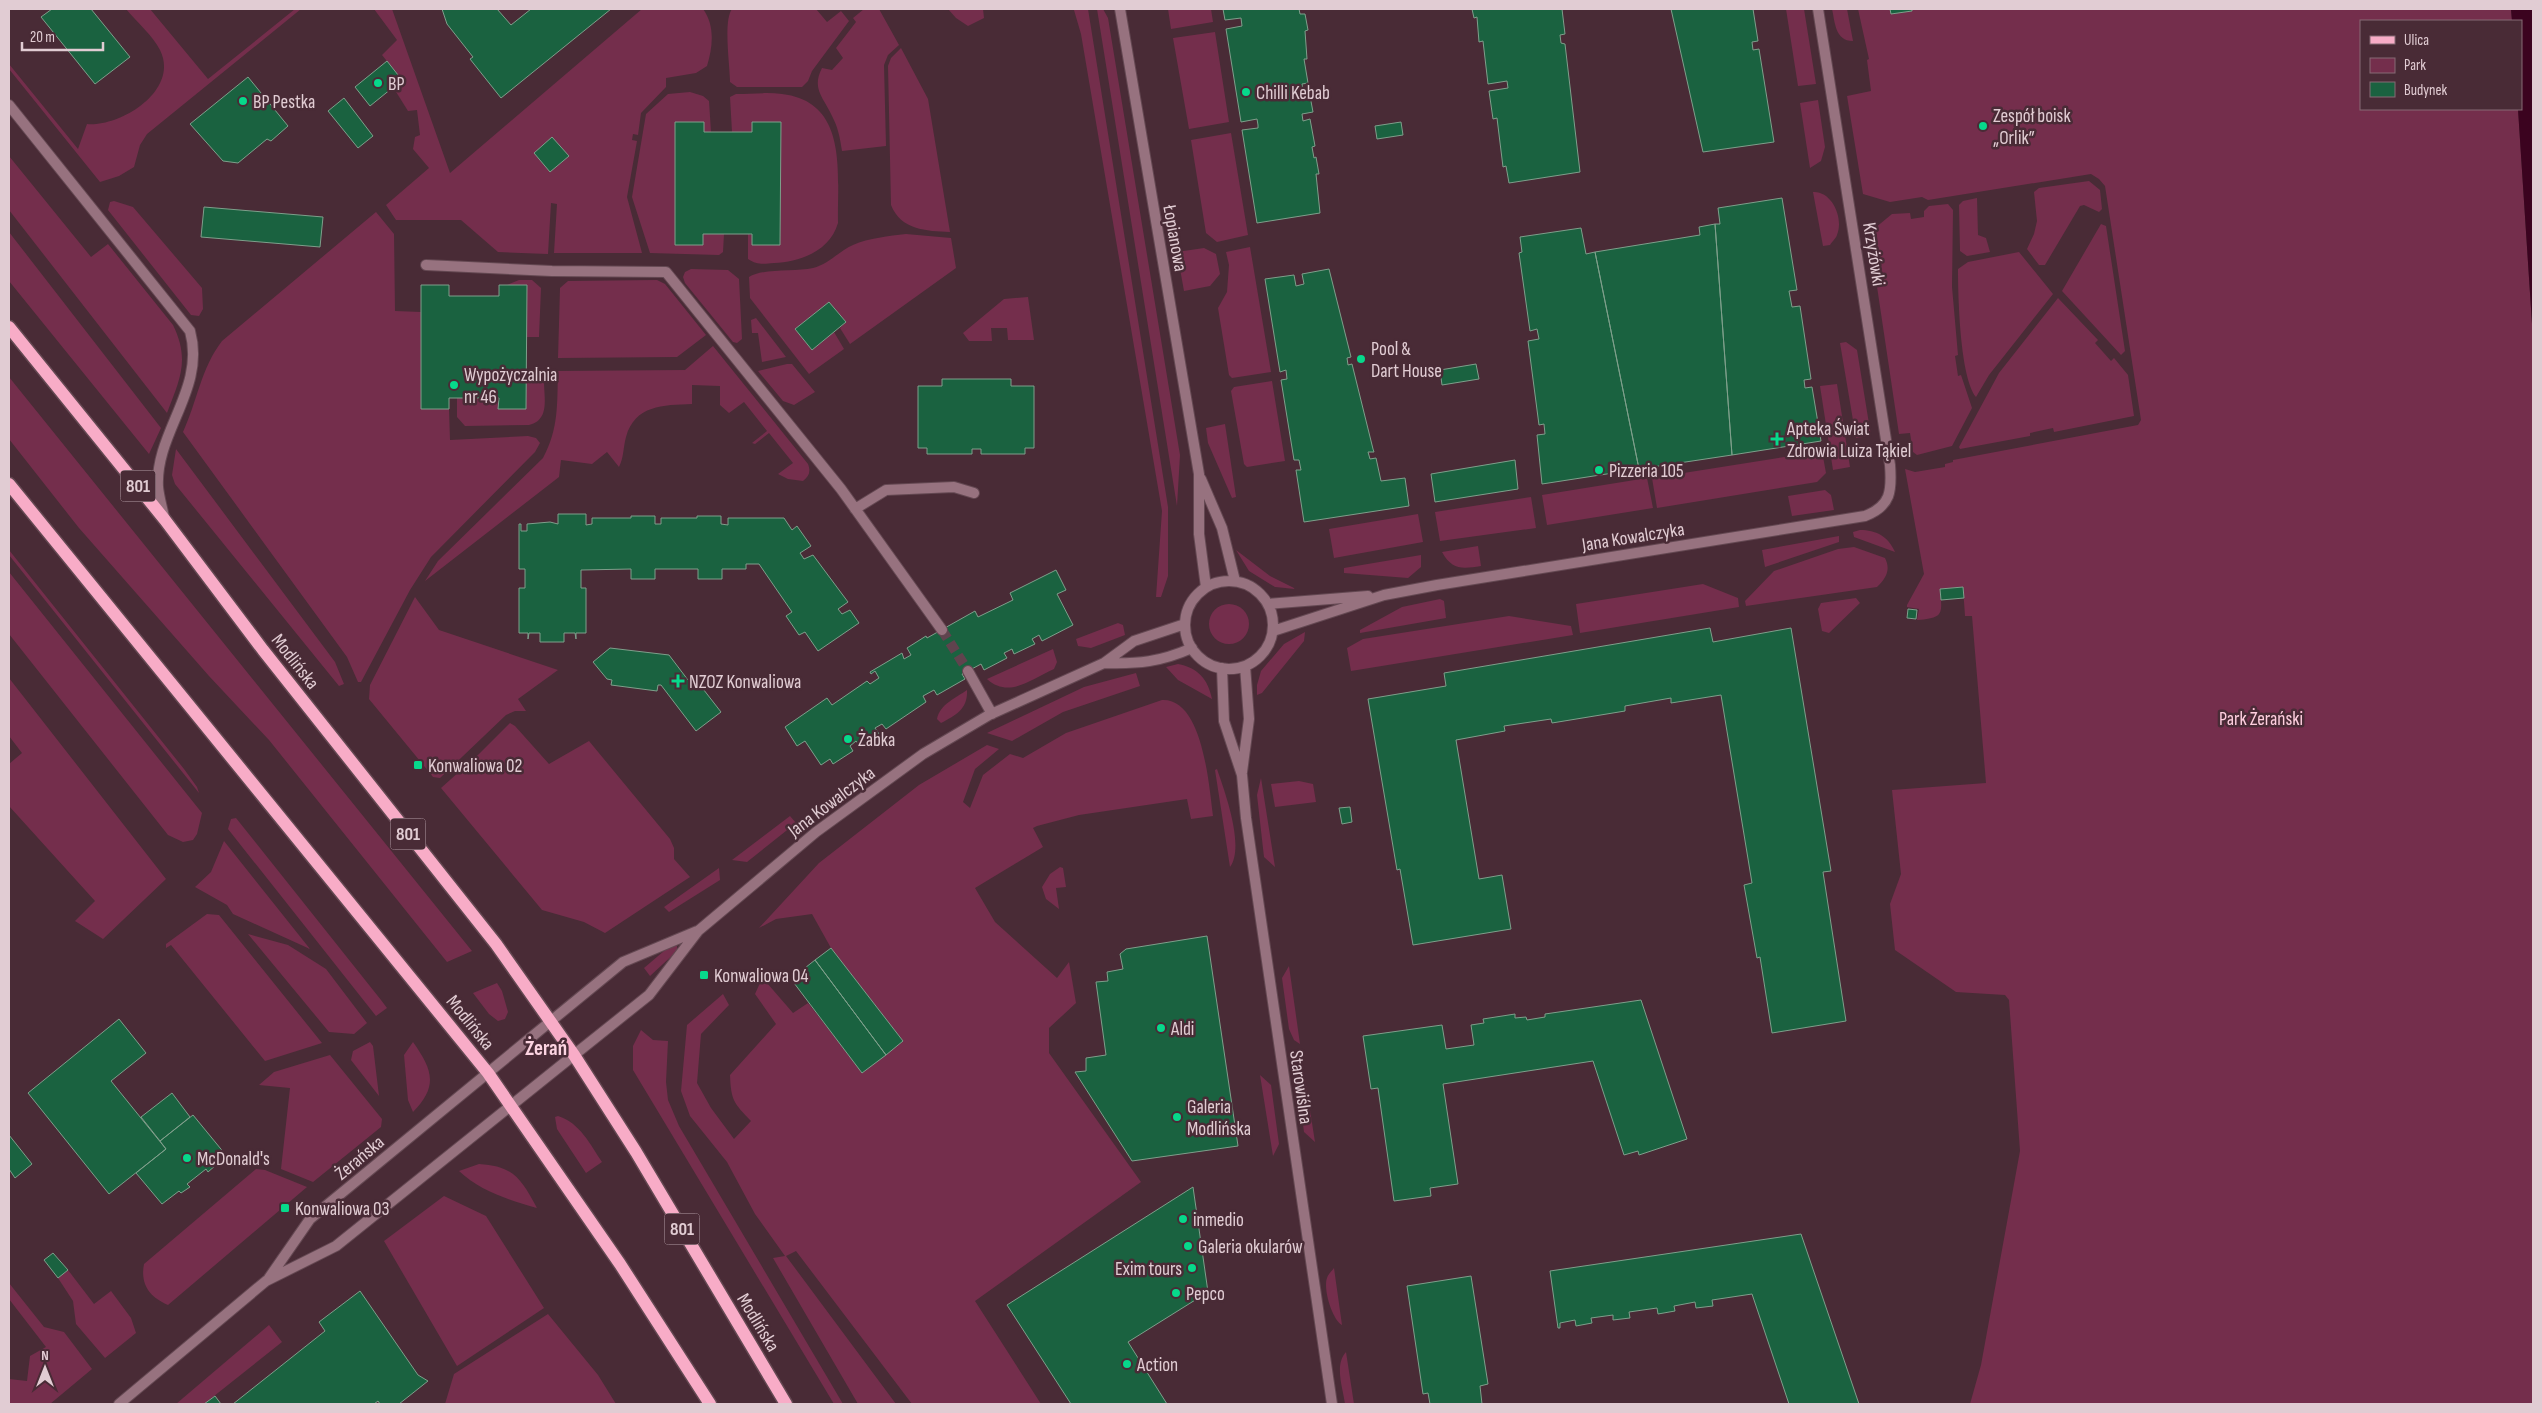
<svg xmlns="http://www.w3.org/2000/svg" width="2542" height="1413" font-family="'Sofia Sans Condensed',sans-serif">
<rect width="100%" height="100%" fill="#492b36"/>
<path fill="#742e4c" d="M126 9H150L208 79 295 9H301L147 134 140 145 134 167 119 176 100 182 9 69V64L78 149 87 124C121 127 180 90 160 50 153 36 137 22 126 9Z
M374 9H392L450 173 642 9H703C715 25 713 47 707 66L696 73 666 78V87L641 113 638 135 633 134 632 140 637 141 627 197 642 253H554L557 204 551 203 548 254 498 252 461 220H396L386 205 429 168 413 149 415 137 420 135 417 110 408 111 393 87 402 80 382 55 397 40Z
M732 9H816L827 22 841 11 849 21 812 71 808 81 802 87H737L730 82C730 66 723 21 732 9Z
M864 9H879L899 45 888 55 884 65 886 146 842 151C840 138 838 127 832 116 824 98 811 89 822 68L832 70 843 58 836 48 856 22 853 18Z
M948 9H983L984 18 968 26 956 18Z
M1078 9H1088L1168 507V576L1161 597H1156L1162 511 1081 34 1074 10Z
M1097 9H1103L1108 18 1180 455 1177 506Z
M1168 9H1211L1213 22 1171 29Z
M1786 9H1804L1816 84 1798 86Z
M1832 9H1847L1853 41C1835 41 1835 22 1832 9Z
M1858 9H2511L2512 21H2361V109H2518L2533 339V1404H1970L1981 1365 2020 1151 2009 1000 2005 995 1956 992 1895 950 1890 904 1901 874 1892 790 1986 783 1972 616H1965L1963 587 1940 589C1942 613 1945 618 1917 620L1919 609 1907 607V605L1924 574 1905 469 1915 472 1945 467V464L1953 462V460L2138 425 2141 420 2105 186 2099 179 2091 174 1928 200 1922 197 1890 202 1863 194 1847 96 1871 91 1867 60 1869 59Z
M1215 32 1229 122 1189 129 1173 38Z
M901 48 928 99 950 232C926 231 901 230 891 205L888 66 891 58Z
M690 92 703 96 709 101 711 132H704V122H675V244L703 245V234H724L723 252 719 255 650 253 632 197 646 114 668 94Z
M736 94C751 94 767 92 782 94 849 102 837 174 838 223 830 251 800 262 774 263 763 264 757 265 748 259V234L780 244 781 122H753L752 132H732L730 97Z
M1818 100 1825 147 1821 161 1810 168 1800 103Z
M1231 133 1248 235 1217 242 1206 233 1191 140Z
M9 156 91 257 108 244 173 325C190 360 180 379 167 413L9 210Z
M2089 181 2100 190 2102 209 2099 212 2084 205 2080 206 2045 265H2039L2027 249 2034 234 2037 221 2034 192 2039 188Z
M1813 192C1832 191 1844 218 1837 235 1836 238 1832 242 1830 245L1823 246Z
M1977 198 1978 235 1986 238 1990 252 1967 256 1960 251 1959 205 1963 201Z
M114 201 133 207 202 288 203 309 199 316 191 315 108 210 110 202Z
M1948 204 1953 210 1952 287 1958 355 1955 356 1958 376 1961 375 1972 408 1952 446 1917 455 1913 452 1910 433 1899 434 1869 233 1892 214 1910 213 1911 219 1924 217V211L1929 206Z
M376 212 394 234 395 311 421 312V409H449L450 440 528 436 536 438 540 443 535 452 431 557 410 590 361 682H358L347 657 183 432C197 402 201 368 222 341Z
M2101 224 2106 226 2125 351 2121 355 2062 291Z
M9 232 161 428 149 454 9 281Z
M906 234 951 238 956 268 850 344 840 328 846 322 829 302 795 329 812 350 834 332 844 349 809 374 750 298 749 277C763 268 795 272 813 268 829 264 839 251 853 245 869 238 889 236 906 234Z
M1250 247 1271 372 1232 378 1229 375 1218 308 1227 292 1229 265 1226 252Z
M1204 248 1216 254 1220 274 1210 286 1184 291 1177 252Z
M2019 252 2053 294 1989 375 1976 397C1960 377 1958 296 1958 269L1968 262Z
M691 269 728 270 739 279 742 339 737 343 733 342 685 283 683 277 685 272Z
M519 280H532L541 288 539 337H527V285H507Z
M657 280 665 284 706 335 677 357 558 358 560 288 568 281Z
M1028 297 1034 340H1008L1007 328H991L992 341H969L963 333 1004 299Z
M2058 298 2098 340 2095 343 2111 361 2114 358 2128 375 2134 416 2054 432 2053 428 2030 433V436L1960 449 1959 447 1999 373Z
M756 318 786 357 762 362 758 333H752L751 320Z
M1846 342 1857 350 1871 436 1856 438 1840 343Z
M713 346 808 464C811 472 809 476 803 481L788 479 778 474 793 463 769 433 755 444 752 443 767 431 744 402 729 413 720 405V386L692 385V404C663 405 635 405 626 437 623 448 624 457 619 467L607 452 592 464 561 460 559 477 425 581 438 561 543 458C559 428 557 404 558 371L685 370Z
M787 364H792L815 392 794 405 783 401 758 371Z
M538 374 544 381C544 398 550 420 529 425L465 426 457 417V398H499V409H526V375Z
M9 377 472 951 447 962 269 740 209 676 79 528 9 439Z
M1272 381 1285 461 1247 467 1244 464 1231 391 1234 387Z
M1837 384 1850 467 1833 470 1820 386Z
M1225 424 1236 497 1232 498 1208 443 1206 428Z
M176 449 335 662 344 684 339 686 175 484 172 475Z
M1822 451 1826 473 1817 482 1657 508 1652 478Z
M1647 478 1653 508 1547 525 1542 495Z
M1825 490 1831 495 1834 510 1792 516 1788 496Z
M1531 497 1536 528 1440 541 1435 512Z
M1418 514 1423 542 1334 558 1329 529Z
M1860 530C1876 530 1888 536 1895 552L1854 537 1853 532Z
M1839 536V542L1765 567 1762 550Z
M1478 546 1481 566C1462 569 1452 570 1442 552Z
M1854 547 1885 558C1891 570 1886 578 1877 587L1746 606 1745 601 1774 571 1838 549Z
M9 550 184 769 197 787 199 793 9 555Z
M1236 550 1270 576 1296 589 1275 587 1249 571Z
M1421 555V567L1408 578 1344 573V568Z
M9 572 202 813 197 834 193 840 183 842 168 835 9 634Z
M1703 584 1738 598 1739 607 1580 633 1576 604Z
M415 597 439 630 558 670 518 699 526 711H515L506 715 440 778 433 777 429 772 369 699 370 685Z
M1856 598 1860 603 1829 633 1822 631 1818 609 1821 603Z
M1440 599 1444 601 1446 618 1360 633V630L1402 607Z
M1209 624a20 20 0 1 1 40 0a20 20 0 1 1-40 0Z
M1509 616 1571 626 1573 635 1351 671 1347 648 1363 639Z
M1118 623 1123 625 1125 635 1091 648 1078 646 1076 639Z
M1305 632 1304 641 1262 693 1257 695V685L1261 671 1284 644Z
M1053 649 1057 662 1054 669C1031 679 1009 699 987 679Z
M1178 664C1198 668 1208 679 1212 699L1178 680 1166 667Z
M1136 673 1140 686 1063 712 1012 741 987 733 1084 687Z
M9 678 166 879 103 939 75 921 95 901 9 806V764L22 753 9 736Z
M967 690C968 709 956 715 941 723L937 719C940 704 956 698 967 690Z
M1162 700C1203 698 1209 786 1213 816L1191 819 1187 799 1079 815 1037 826 1033 828 1043 847 975 888 995 922 1057 978 1069 962 1076 1003 1049 1028V1053L1141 1182 975 1301 1041 1404H912L796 1251 786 1256 896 1404H858L773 1258 785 1256 755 1214 727 1162 690 1116 681 1091 687 1025 723 994 729 1005 701 1034 697 1083 711 1108 734 1139 751 1121C734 1103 731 1101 730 1075L776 1024 755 994 760 983H767L793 1013 808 1003 862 1072 903 1041 831 948 812 914 776 919 759 928 819 863 919 785 987 745 999 749 975 769 963 802 970 808 983 775 1010 754 1023 758 1066 733Z
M510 723 515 726 549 764 589 741 670 839 674 848V859L690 877 605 933 584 922 542 910 441 788 479 754Z
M1217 769C1225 792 1245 847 1230 867L1215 770Z
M1261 778 1275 867 1264 857 1257 795Z
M1299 781 1313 784 1316 802 1275 807 1271 784Z
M790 816 796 823 747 862 732 860Z
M236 818 381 1000 387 1008 376 1016 228 829 231 819Z
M224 841 310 949 233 914 227 905 195 887 211 872Z
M1060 867 1063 868 1066 887 1056 888 1059 909 1046 899 1042 887 1050 874Z
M719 868 720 880 669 912 664 907Z
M207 914 219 915 322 1043 265 1061 171 945 166 948V944Z
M248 934 288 945 326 969 367 1023 354 1034 329 1032Z
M671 945 677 946V951L650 976 644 968Z
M1289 966 1300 1044 1294 1040 1289 1029 1282 978Z
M497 983 502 991 508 1012 505 1019 498 1021 489 1014 473 993Z
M641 1030 653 1040 668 1041 666 1082 668 1100 679 1126 843 1404H834L633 1070V1046Z
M370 1042 373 1046 379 1096 351 1060 353 1051Z
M413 1042C432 1069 439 1086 413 1112L408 1100 404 1055Z
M330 1055 382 1119 381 1127 313 1182 281 1169 290 1088 259 1085 274 1072Z
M1304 1072 1315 1142 1304 1132 1298 1086V1081Z
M1260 1075 1271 1085 1279 1144 1273 1156Z
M558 1116C580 1123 590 1144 602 1162L586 1173 557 1129 555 1117Z
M479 1164C514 1166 521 1179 537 1208 509 1200 480 1191 459 1171Z
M256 1169 265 1170 307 1187 168 1305C150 1297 140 1285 144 1264Z
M444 1196 486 1216 544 1308 457 1366 384 1241Z
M1334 1268 1342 1325C1332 1319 1323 1289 1327 1278 1328 1274 1332 1271 1334 1268Z
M68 1270 94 1304 111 1291 131 1318 136 1333 105 1358 76 1324 73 1301 58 1278Z
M9 1283 44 1327 64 1332 92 1369 50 1404H9V1379L27 1381 30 1356 46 1347 9 1299Z
M548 1314 598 1375 616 1404H445L454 1374Z
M269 1325 282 1342 204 1404H176Z
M1346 1352 1354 1404H1345C1343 1388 1334 1365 1346 1352Z"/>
<path fill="#3b031f" d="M2511 9H2533V339L2518 109H2521V21H2512Z"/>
<path fill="#1a6240" stroke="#7e9f8b" d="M52 9H91L130 57 95 84 41 17Z
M442 9H497L511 25 531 9H611L501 98 470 59 473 57 447 24Z
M1223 9H1299L1300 14H1305L1308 30 1305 31 1307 59H1304L1308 83 1302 84 1304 96H1310L1313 112 1302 114 1303 121 1310 119 1315 146 1312 147 1314 158 1316 157 1319 174H1316L1320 213 1257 223 1242 130 1258 128V125L1257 119 1241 122 1226 29 1242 26 1241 18 1225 20Z
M1472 9H1562L1565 34 1560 35 1561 43 1565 44 1580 172 1509 183 1506 166 1503 167 1497 118 1493 119 1489 91 1508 88 1507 81 1488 84 1483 41 1479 42 1477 17 1474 18Z
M1671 9H1753L1758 41 1752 42 1753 50 1759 49 1774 142 1703 152Z
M1890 9H1912V11L1891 14Z
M387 61 402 80 370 106 355 87Z
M248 77 288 126 271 141 267 139 238 163 223 161 190 124Z
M344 98 373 136 358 148 328 111Z
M675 122H704V132H752V122H781L780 245H752V234H703V245H675Z
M1401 122 1403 135 1377 139 1375 126Z
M552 137 569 156 550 172 534 153Z
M1782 198 1797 290 1789 291 1792 307 1800 306 1811 379 1804 380 1805 388 1812 387 1821 441 1732 455 1715 224H1720L1718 208Z
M204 207 323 217 320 247 201 237Z
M1715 224 1732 455 1639 469 1595 252 1700 235 1699 227Z
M1581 228 1586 254 1595 252 1639 469 1542 484 1537 435 1545 434 1544 424 1539 425 1528 341 1539 339 1537 329 1530 331 1519 253 1522 252 1520 237Z
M1329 269 1351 357 1347 358 1348 365 1352 364 1373 449 1374 452H1368L1370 459 1376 458 1381 481 1405 478 1409 506 1304 522 1296 470H1301L1299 460H1294L1281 380 1287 379 1286 370 1280 372 1265 279 1294 275 1296 286 1304 284 1302 274Z
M421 285H449V296H499V285H527L526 409H498L499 398H449V409H421Z
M829 302 846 322 812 350 795 329Z
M1476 364 1479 379 1442 385 1440 370Z
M942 379H1011V386H1034V448H1025V454H981V449H972V454H927V448H918V386H942Z
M1515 460 1518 489 1435 502 1431 474Z
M558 514H586V525L592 524V518H631V516H655V524H661V518H697V516H721V524L728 525V518H784L792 530 797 526 811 546 800 553 804 559 813 555 848 602 838 609 842 614 850 610 859 623 818 651 805 632 799 635 786 616 792 612 759 564H746V569H722V579H698V569H655V579H631V569L581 570V588H586V633H576V639L575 633H564V642H540V633H529L528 639V633H519V588H525V569H519V524H521V531H527V524L550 522 558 524Z
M1056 570 1066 590 1057 594 1073 625 1042 641 1039 635 1032 639 1035 644 1014 654 1012 649 1004 653 1007 658 984 670 981 664 968 671 962 674 965 679 937 695 934 690 923 696 926 702 886 729 882 724 875 728 879 734 860 746 856 741 850 746 853 751 833 764 830 759 821 765 805 741 797 746 785 727 827 698 832 705 867 681 870 684 879 678 875 671 871 674 870 672 902 653 904 659 911 655 907 648 926 636 927 638 975 611 978 617 1013 600 1010 593Z
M1963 587 1964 598 1941 600 1940 589Z
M1908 609 1917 610 1916 619 1907 618Z
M1710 628 1713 642 1791 628 1831 871 1823 872 1846 1021 1772 1033 1760 957 1757 958 1744 885 1752 883 1721 695 1671 703V698L1625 706V711L1552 723 1551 719 1504 726 1505 731 1456 740 1479 879 1502 875 1511 929 1413 945 1400 869 1397 870 1368 699 1446 686 1444 673Z
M610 648 669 655 688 680 693 676 721 712 696 731 661 685H658L657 691 611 685 612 680 607 679 593 662Z
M1350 807 1352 822 1342 824 1339 808Z
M1207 936 1238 1146 1132 1161 1075 1072 1086 1071V1058L1106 1055 1096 982 1108 981 1107 972 1123 969 1120 954 1126 949Z
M831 948 903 1041 886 1055 815 960Z
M815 960 886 1055 862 1073 791 979Z
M1641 1000 1687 1139 1639 1155 1638 1151 1624 1155 1593 1061 1443 1084 1458 1184 1430 1188 1431 1196 1394 1201 1378 1088 1371 1089 1363 1036 1442 1025 1446 1049 1474 1045 1471 1025 1484 1023 1483 1019 1515 1014V1018L1526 1017 1527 1020 1545 1017V1014Z
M119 1019 146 1053 111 1081 166 1149 109 1194 28 1093Z
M172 1093 190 1117 160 1141 141 1117Z
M193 1115 225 1154 214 1163 216 1165 208 1172 206 1169 187 1184 190 1187 181 1193 179 1191 162 1204 136 1173 166 1149 160 1141Z
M9 1135 32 1164 15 1178 9 1169Z
M1193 1187 1208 1292 1128 1342 1167 1404H1071L1007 1305Z
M1801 1234 1859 1404H1789L1752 1294 1712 1300 1713 1306 1696 1308 1695 1302 1674 1306 1675 1311 1658 1314 1657 1308 1629 1312 1630 1318 1613 1320V1315L1591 1318 1592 1323 1576 1326 1575 1320 1560 1323V1328H1558L1550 1271Z
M53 1253 68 1270 58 1278 44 1260Z
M1471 1276 1488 1384 1480 1386 1482 1404H1430L1428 1393 1423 1394 1407 1286Z
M360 1291 418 1375 428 1381 399 1404H380L378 1401 374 1404H233L325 1331 319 1322Z
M215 1396 221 1404H204Z"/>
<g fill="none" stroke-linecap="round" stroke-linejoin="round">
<path stroke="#60434e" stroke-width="10" stroke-dasharray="10 5" stroke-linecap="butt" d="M942 630 968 671"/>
<g stroke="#644852" stroke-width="12">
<path id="minor" d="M1120 9 1199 474V534L1206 587
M9 105 190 331C206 389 155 432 158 487 159 497 162 507 164 517
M426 265 552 271 666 272 841 489 942 630
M1201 479 1222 528 1235 581
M855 509 886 490 954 487 974 493
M1185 625a44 44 0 1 1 88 0a44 44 0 1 1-88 0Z
M1268 604 1368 596
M1273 631 1384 595 1437 585 1865 516C1891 506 1892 491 1890 465L1818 9
M1104 663C1139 664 1160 662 1192 648
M1222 668 1224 721 1242 775 1246 818 1332 1404
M968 671 992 714
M1242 772 1249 719 1245 666
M551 1021 623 962 697 931
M574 1055 649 995 698 931 816 832 923 754 989 715 1104 663 1134 641 1185 624"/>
</g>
<g stroke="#644852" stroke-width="12">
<path id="tertiary" d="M269 1278 310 1219 551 1021
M119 1404 266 1281 336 1246 574 1055"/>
</g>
<g stroke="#644852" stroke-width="15">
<path id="primary" d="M9 327 165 520 263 650 496 944 574 1055 636 1152 786 1404
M9 484 488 1073 620 1264 710 1404"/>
</g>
<use href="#minor" stroke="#97727f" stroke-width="10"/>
<use href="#tertiary" stroke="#97727f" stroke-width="10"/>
<use href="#primary" stroke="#f8acc7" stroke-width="12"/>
</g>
<g fill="#07d98b" stroke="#492b36" stroke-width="2">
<circle cx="378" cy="83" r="5"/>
<circle cx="1246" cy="92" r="5"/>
<circle cx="243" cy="101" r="5"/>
<circle cx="1983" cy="126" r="5"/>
<circle cx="1361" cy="359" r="5"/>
<circle cx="454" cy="385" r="5"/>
<path d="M1774.5 431.5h5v5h5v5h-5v5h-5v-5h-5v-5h5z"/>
<circle cx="1599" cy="470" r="5"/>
<path d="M675.5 673.5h5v5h5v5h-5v5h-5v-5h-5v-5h5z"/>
<circle cx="848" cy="739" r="5"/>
<rect x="413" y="760" width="10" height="10" rx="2.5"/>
<rect x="699" y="970" width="10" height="10" rx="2.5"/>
<circle cx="1161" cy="1028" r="5"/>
<circle cx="1177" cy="1117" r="5"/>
<circle cx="187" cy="1158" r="5"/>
<rect x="280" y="1203" width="10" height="10" rx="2.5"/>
<circle cx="1183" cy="1219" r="5"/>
<circle cx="1188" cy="1246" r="5"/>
<circle cx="1192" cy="1268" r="5"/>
<circle cx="1176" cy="1293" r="5"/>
<circle cx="1127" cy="1364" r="5"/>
</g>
<g text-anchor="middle" stroke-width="5" stroke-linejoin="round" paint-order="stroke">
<g fill="#492b36" stroke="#b39ca4" stroke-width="1">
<rect x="120.5" y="470.5" width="35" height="31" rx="4"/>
<rect x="390.5" y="818.5" width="35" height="31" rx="4"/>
<rect x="664.5" y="1213.5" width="35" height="31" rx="4"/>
</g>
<g font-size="18" font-weight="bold" fill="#e1ccd3">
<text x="138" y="492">801</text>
<text x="408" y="840">801</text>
<text x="682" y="1235">801</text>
</g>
<g font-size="19" fill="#e1ccd3" stroke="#492b36" text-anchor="start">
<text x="388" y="90">BP</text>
<text x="1256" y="99">Chilli Kebab</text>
<text x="253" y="108">BP Pestka</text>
<text x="1993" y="122">Zespół boisk<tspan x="1993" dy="22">„Orlik”</tspan></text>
<text x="1371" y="355">Pool &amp;<tspan x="1371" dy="22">Dart House</tspan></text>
<text x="464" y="381">Wypożyczalnia<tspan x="464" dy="22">nr 46</tspan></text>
<text x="1787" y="435">Apteka Świat<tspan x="1787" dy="22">Zdrowia Luiza Tąkiel</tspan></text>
<text x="1609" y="477">Pizzeria 105</text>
<text x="689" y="688">NZOZ Konwaliowa</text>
<text x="858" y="746">Żabka</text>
<text x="428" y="772">Konwaliowa 02</text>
<text x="714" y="982">Konwaliowa 04</text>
<text x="1171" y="1035">Aldi</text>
<text x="1187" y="1113">Galeria<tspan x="1187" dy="22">Modlińska</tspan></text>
<text x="197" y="1165">McDonald's</text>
<text x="295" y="1215">Konwaliowa 03</text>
<text x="1193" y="1226">inmedio</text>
<text x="1198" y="1253">Galeria okularów</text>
<text x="1182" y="1275" text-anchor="end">Exim tours</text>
<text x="1186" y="1300">Pepco</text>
<text x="1137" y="1371">Action</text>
</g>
<g font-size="19" fill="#e1ccd3" stroke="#492b36">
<text transform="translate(1176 238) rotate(80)" y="7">Łopianowa</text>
<text transform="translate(1875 254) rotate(81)" y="7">Krzyżówki</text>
<text transform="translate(1633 536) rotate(-9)" y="7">Jana Kowalczyka</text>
<text transform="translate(296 661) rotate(52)" y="7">Modlińska</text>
<text transform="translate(831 801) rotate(-37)" y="7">Jana Kowalczyka</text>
<text transform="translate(471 1022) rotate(51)" y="7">Modlińska</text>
<text transform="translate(1302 1087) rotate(82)" y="7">Starowiślna</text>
<text transform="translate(359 1157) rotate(-40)" y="7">Żerańska</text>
<text transform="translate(759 1322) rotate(59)" y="7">Modlińska</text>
</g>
<g font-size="19" fill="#ffcfdf" stroke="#492b36">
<text x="2261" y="725">Park Żerański</text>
</g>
<g font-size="21" font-weight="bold" fill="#fcd4e1" stroke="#492b36">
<text x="546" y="1055">Żerań</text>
</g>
</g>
<rect width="2542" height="1413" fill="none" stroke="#e1ccd3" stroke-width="20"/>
<rect x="2360" y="20" width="162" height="90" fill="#492b36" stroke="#866b75"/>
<rect x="2370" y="36" width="25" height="8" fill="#f8acc7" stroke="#866b75"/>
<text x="2404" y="45" font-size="15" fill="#e1ccd3">Ulica</text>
<rect x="2370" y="58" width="25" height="15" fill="#742e4c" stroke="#866b75"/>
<text x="2404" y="70" font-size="15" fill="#e1ccd3">Park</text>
<rect x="2370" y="82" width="25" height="15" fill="#1a6240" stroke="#866b75"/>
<text x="2404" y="95" font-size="15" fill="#e1ccd3">Budynek</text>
<g transform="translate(45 1368)" stroke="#492b36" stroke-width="4" paint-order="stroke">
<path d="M0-4L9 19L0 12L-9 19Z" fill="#e1ccd3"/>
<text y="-8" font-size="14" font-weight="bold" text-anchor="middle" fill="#e1ccd3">N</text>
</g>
<path d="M22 42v8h81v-8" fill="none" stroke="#e1ccd3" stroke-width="2.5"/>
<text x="30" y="42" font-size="15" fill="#e1ccd3" stroke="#492b36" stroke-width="4" paint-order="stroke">20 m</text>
</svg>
